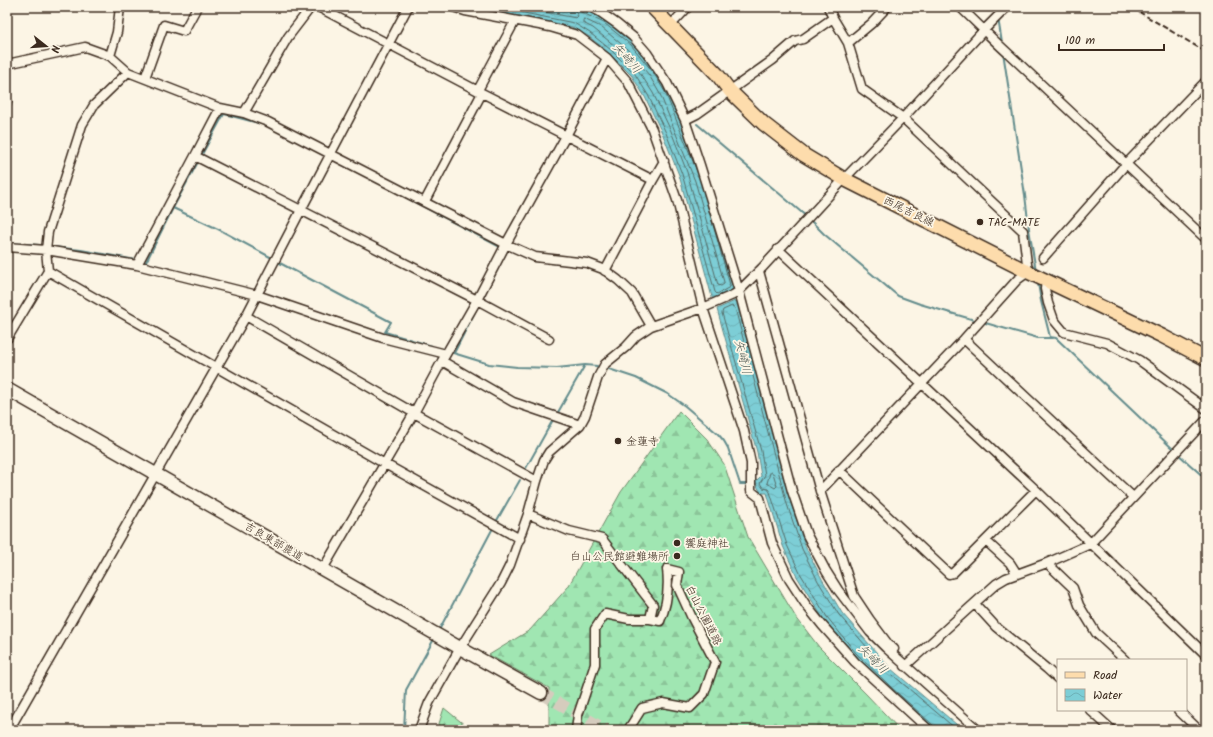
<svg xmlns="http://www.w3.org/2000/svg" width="1213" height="737" font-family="Kalam,'Klee One',sans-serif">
<defs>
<pattern id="forest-firs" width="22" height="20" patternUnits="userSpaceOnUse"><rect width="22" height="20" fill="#a0e6b2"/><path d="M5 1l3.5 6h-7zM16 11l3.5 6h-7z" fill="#8bc599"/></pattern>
<pattern id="water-waves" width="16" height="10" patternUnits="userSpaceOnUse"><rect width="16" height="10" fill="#7dced6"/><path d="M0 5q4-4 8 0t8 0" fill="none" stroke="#6db1b7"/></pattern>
</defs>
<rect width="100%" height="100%" fill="#fcf5e5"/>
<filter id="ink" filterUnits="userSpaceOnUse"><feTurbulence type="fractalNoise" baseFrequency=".025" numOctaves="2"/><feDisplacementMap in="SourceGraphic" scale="8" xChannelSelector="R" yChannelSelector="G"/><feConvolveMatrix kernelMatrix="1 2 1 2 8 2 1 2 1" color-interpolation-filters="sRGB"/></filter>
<g filter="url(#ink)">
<path fill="url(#forest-firs)" stroke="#6e8868" d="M679 411 707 439 724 464 748 537 795 616 819 647 867 695 900 730H549V688L489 655 530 630 568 587 621 492Z
M444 708 471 730H437Z"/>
<path fill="url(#water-waves)" stroke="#638c8c" d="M478 7H580L606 19 634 43 656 69 669 90 688 137 735 288 713 301 679 175 663 135 645 97 632 76 609 53 588 36 572 27 495 11Z
M737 300 791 503 806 548 822 579 842 613 890 668 963 730H932L853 656 824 620 796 575 783 546 767 493H761L755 482 761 476 757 452 717 309Z"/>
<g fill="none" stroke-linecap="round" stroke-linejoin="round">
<path stroke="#556c68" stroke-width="1" d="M494 7 574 23 590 33 611 50 635 74 648 95 666 133 682 174 715 292 717 294 730 287V285L706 200
M518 7 576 18 578 16 575 11 574 7
M579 7 581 12 604 23 631 45 653 72 665 92 698 174
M584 19 601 27 627 49 649 75 660 94 695 181 724 282V284L721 286 718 285 687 172 671 131 653 93 638 70 615 46 593 28 583 23V21Z
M771 472 773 473 777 486 775 488 767 483 770 473Z
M935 730 933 725 892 688 856 653 827 617 800 573 787 545 770 492 768 489 763 488 760 483 765 475 761 451 722 313 723 310 732 306 735 308 787 504 802 549 818 581 839 615 887 670 957 730"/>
<path stroke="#638c8c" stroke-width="2" d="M998 18 1002 43
M1003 52 1025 195 1029 229 1036 271
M697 124 807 217
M201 156 224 114 266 125
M373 180 502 248
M173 208 199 160
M810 220 824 234 898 296 920 304 978 321
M7 243 40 245
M53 247 81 250 136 260
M141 261 146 262 173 208 218 229 272 258
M276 261 391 322 385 332 432 346
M1038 283 1041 301 1050 337 1056 338 1174 450
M481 301 507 251 506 250
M982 322 1038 338H1053
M450 352 489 364 517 367 557 368 585 365 597 366
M454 353 479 304
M609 369 636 378 668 394 685 406 718 434 724 441 728 448 740 484H748
M557 414 585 365
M1177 453 1206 479
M526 468 554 418
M496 522 520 480
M438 632 494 526
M404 730 406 690 434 639"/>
<path stroke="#d5ccbd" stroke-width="12" stroke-dasharray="12 6" stroke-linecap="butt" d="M541 693 606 730"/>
<g stroke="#3b2a1e" stroke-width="11">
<path id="street" d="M318 7 482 93 653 180
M453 7 465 11 550 27 577 35 607 58 628 82 652 129 677 200 703 308 744 431 751 463V491L760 498 772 543 789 579 806 605 822 625 855 662 929 730
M590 7 600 12 617 24 633 37 647 53 667 83 685 120 700 165 739 291 792 491 807 535 826 571 838 590 870 632 886 648 978 730
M960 7C977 23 993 40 1010 55L1206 239
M670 26 688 7
M848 43 872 23 887 7
M110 56 117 32 120 7
M7 64 85 47 110 56 128 72 220 108
M128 72 94 105 82 125 48 232 46 250 48 271 385 464 520 539
M145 78 164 25 184 31 197 7
M478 90 515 21
M7 101V102
M244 113 288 37 311 7
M685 120 697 114 773 60 795 41 803 39 833 18
M195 156 477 300 549 339
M425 201 482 93
M7 247 46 250 137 265 257 295 383 338 446 354
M778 249 1036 490 1206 655
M1043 258 1126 164 1206 81
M137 265 195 156 220 108 244 113 268 122 506 244 535 257 587 263 603 269 618 280 632 293 651 326
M605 271 653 180 664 161
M759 271 820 491 854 596 870 620 888 644 894 649
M1046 280 1045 289 1048 303 1054 320 1064 332 1107 343 1139 360 1206 409
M246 316 414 413 537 481
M7 339 48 271
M964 339 1133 497
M442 361 513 402 580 425
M839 470 949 574 953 573 1036 490
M820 491 964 339 1017 280 1028 272 1023 231 903 118 862 89 848 43 833 18 828 7
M528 514 569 531 602 539 653 605 650 619H629L605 614 595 629V664L578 715 576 730
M986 541 1010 563 1017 574
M1047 563 1073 588 1079 605 1096 633 1125 660
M323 569 414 413 442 361 477 300 506 244 566 136 607 58
M975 604 996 627 1047 669 1058 679
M905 666 996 584 1006 578 1047 563 1090 544 1206 420
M1090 710 1112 730
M1178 710 1199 730
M9 730 246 316 301 210 408 7
M419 730 429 703 460 648 501 583 510 565 528 514 537 481 544 460 549 452 580 425 585 416 598 377 605 364 626 347 636 336 651 326 703 308 733 295 739 291 762 268 844 179 903 118 984 30 1007 7
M628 730 642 708 663 703 690 708 704 694 715 662 692 618 677 585 679 572 667 569C669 586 667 605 660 621L650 619"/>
</g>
<g stroke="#3b2a1e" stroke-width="15">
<path id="secondary" d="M7 389 460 648 541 693"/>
</g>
<g stroke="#3b2a1e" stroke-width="16">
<path id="primary" d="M652 7 717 74 730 91 764 124 804 155 844 179 1028 272 1162 336 1206 359"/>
</g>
<use href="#street" stroke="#fcf5e5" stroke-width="8"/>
<use href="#secondary" stroke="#fcf5e5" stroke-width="12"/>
<use href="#primary" stroke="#fddcac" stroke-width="13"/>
<path stroke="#3b2a1e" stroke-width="2" stroke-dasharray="6 3" stroke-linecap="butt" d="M1131 7 1206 52"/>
</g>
</g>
<g fill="#3b2a1e" stroke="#fcf5e5" stroke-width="1.5">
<circle cx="980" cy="222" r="4"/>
<circle cx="618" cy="441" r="4"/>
<circle cx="677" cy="543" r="4"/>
<circle cx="677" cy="556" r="4"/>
</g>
<g text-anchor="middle" stroke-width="3.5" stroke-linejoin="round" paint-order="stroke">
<g font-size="11" fill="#3b2a1e" stroke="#fcf5e5">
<text transform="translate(909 211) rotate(26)" y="4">西尾吉良線</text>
<text transform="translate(274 541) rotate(30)" y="4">吉良東部農道</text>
<text transform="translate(704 615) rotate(63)" y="4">白山公園道路</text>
</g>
<g font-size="11" fill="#3b2a1e" stroke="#fcf5e5" text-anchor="start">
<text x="988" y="226">TAC-MATE</text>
<text x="626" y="445">金蓮寺</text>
<text x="685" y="547">饗庭神社</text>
<text x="669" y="560" text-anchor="end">白山公民館避難場所</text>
</g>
<g font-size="12" font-style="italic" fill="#4f5b55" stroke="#fcf5e5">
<text transform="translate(627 58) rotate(48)" y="4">矢崎川</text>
<text transform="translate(743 357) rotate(76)" y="4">矢崎川</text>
<text transform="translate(873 659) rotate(45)" y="4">矢崎川</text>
</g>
</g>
<rect width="1213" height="737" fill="none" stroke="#fcf5e5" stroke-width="24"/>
<rect x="12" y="12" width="1189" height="713" fill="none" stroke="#3b2a1e" stroke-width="1.5" filter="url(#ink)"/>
<rect x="1057" y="659" width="130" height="52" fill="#fcf5e5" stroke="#afa495"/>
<rect x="1065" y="672" width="20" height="6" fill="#fddcac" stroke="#afa495"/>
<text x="1093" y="679" font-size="12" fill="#3b2a1e">Road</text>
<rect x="1065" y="689" width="20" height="12" fill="url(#water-waves)" stroke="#afa495"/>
<text x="1093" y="699" font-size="12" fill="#3b2a1e">Water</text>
<g transform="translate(46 46) rotate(107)" stroke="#fcf5e5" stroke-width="3" paint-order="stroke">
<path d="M0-3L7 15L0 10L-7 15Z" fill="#3b2a1e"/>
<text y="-6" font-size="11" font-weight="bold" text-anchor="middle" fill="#3b2a1e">N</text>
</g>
<path d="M1059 44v6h105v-6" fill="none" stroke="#3b2a1e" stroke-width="2"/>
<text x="1065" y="44" font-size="12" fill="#3b2a1e" stroke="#fcf5e5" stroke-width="3" paint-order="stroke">100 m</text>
</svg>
